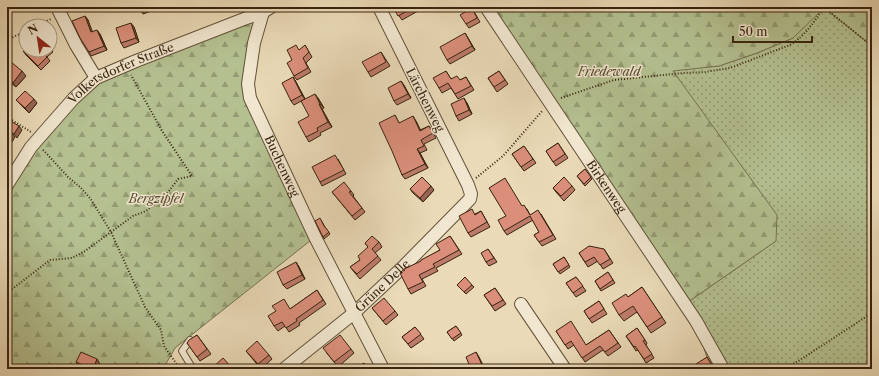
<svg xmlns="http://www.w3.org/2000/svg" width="879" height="376" font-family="'Libre Caslon Text',serif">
<defs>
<pattern id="grass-dots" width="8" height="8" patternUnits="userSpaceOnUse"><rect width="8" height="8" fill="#b4c090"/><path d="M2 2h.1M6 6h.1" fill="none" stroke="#939c74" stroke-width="1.8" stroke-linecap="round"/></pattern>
<pattern id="forest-firs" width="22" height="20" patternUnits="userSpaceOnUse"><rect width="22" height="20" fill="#b4c090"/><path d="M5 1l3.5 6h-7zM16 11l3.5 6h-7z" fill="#939c74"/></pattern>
</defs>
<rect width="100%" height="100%" fill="#eadab7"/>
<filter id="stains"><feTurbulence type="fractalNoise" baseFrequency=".005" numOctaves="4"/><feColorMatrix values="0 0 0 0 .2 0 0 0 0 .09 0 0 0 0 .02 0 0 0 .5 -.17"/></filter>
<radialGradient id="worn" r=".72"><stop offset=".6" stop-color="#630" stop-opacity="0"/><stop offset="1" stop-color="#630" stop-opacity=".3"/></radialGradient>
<path fill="url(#grass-dots)" stroke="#767250" d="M824 7 872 46V369H711L688 302 776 241 673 70 719 66 757 53 793 38Z"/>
<path fill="url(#forest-firs)" stroke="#767250" d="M488 7H872V46L824 8 793 38 757 53 719 66 673 71 777 215 776 241 688 302Z
M263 12 248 84 315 237 175 348 163 369H7V185L96 78Z"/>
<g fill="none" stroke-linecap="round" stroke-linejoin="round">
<g stroke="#645139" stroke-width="8">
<path id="service" d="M190 340 182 351 193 369"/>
</g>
<g stroke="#645139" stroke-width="14">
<g id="minor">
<path d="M57 7 76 45 96 78"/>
<path id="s1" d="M486 7 696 321 723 369"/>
<path id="s2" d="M263 12 254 43 248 84 250 98 315 237 383 369"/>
<path id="s3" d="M7 185 31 147 74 98 96 78 136 61 244 19 263 12 271 7"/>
<path d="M521 304 565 369"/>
<path id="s4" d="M284 369 354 313 405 265 470 199 471 194 468 185 379 7"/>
</g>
</g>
<path stroke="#38230f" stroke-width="2" stroke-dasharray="1 2" stroke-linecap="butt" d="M825 8 872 46
M36 26 51 19
M7 40 26 31
M561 98 614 80 683 73 705 72 730 68 790 45C806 35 814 22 824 7
M7 117 31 132
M43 150 46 153 68 177 80 187 90 198 111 232 145 307 161 330 164 346 180 369
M476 178 503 156 543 110
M7 293 50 260 72 258 85 251 133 216 146 211 166 195 178 179 192 176 162 131 131 75
M786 369 872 313"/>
<use href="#service" stroke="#f1e7d0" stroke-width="6"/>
<use href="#minor" stroke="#f1e7d0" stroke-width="12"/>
</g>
<path fill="#bc7b6a" stroke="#38230f" d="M139 7H162L143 14Z
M393 7H425L402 20Z
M472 8 480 22 469 28 466 24Z
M85 16 88 20 92 32 100 34 107 50 91 56 89 52Z
M134 27 139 42 124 48 121 43Z
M465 33 475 50 450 64 447 60Z
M305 45 312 57 306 63 311 72 297 80 294 76 292 60 300 50Z
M50 48 53 52 47 57 50 61 41 70 26 55 23 51 26 50H50Z
M381 52 390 66 371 77 368 72Z
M7 66 26 76 16 87 7 80Z
M446 71 451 79 460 80 466 77 474 90 458 99 451 88 442 93 439 88Z
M499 71 508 84 497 92 488 78Z
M293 77 296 82 305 99 294 105 291 101Z
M401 81 411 98 397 105 394 101Z
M318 98 324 108 322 109 332 127 320 133 321 135 309 142 306 137 309 116Z
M16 100 37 103 29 113Z
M467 103 472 114 459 121 456 116Z
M395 115 399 123 416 121 420 130 429 126 436 138 424 144 427 150 420 153 428 168 405 179 402 175Z
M558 143 568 158 556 166 546 151Z
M524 146 536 163 524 171 512 154Z
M338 159 346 174 322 186 320 182Z
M585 169 592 179 585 186 577 176Z
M572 186 575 190 564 201 556 192 553 188Z
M410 189 434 190 423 202 413 193Z
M351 191 354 195 353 196 365 212 355 220 332 192Z
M523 206 527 209 530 215 541 214 556 239 542 246 534 235 539 232 533 220 507 235 504 231Z
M481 211 490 227 471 237 468 233 475 214Z
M321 220 325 227 330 234 324 239 323 237Z
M450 236 462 254 436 268 438 271 422 279 426 286 411 294 408 289 421 261 440 250Z
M379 242 382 247 375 253 381 260 360 279 350 267 360 260 368 247 365 243Z
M488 249 497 262 489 266 486 262Z
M604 249 613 263 603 269 598 261 588 267 579 253Z
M564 257 570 267 560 274 553 264Z
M296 262 299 267 305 279 287 289 283 285Z
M608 272 615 283 601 291 595 281Z
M576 277 586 291 576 297 566 283Z
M457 285H472L474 287 466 294Z
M642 287 666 323 651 333 637 312 624 321 619 315 628 297Z
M495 288 506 304 495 311 484 295Z
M317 290 326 304 299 323 300 325 289 332 285 326 278 331 274 326 276 311 290 309Z
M599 301 607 314 592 323 584 311Z
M372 308 395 311 398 315 386 325Z
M456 326 462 335 454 341 447 332Z
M415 327 424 339 411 348 402 337Z
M637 328 647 343 646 345 654 358 646 363 638 350 636 351 626 336Z
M609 330 621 347 608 356 603 350 585 362 574 345 568 349 556 331 586 345Z
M197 335 211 354 200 361 187 343Z
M351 349 354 353 338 367 326 352Z
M246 351 269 355 272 359 261 369Z
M707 357 713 367 709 369H699Z
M76 362 100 364 98 369H86L79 366Z"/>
<path fill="#996456" stroke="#38230f" d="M85 16 88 20 94 36 91 32Z
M131 23 134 27 139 42 136 38Z
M97 30 100 34 107 50 104 46Z
M465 33 468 38 475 50 472 46Z
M22 71 26 76 16 87 13 83Z
M293 77 296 82 305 99 302 95Z
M401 81 404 85 411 98 408 94Z
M315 94 318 98 324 108 320 104Z
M464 98 467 103 472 114 469 110Z
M34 99 37 103 29 113 25 108Z
M319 104 322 109 332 127 328 122Z
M413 116 416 121 423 135 420 131Z
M19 126 22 130 17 138 14 134Z
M12 133 15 137 7 150V142Z
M417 149 420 153 428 168 425 164Z
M431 186 434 190 423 202 420 198Z
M296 262 299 267 305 279 302 275Z
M476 352 479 357 485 369 483 367Z
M97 359 100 364 98 369H93Z"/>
<path fill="#db8f7b" stroke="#38230f" d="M139 7H147L140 9Z
M393 7H414L398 16Z
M472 8 477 18 466 24 460 15Z
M85 16 91 32 97 30 104 46 89 52 80 38 72 21Z
M131 23 136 38 121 43 116 28Z
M465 33 472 46 447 60 440 47Z
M296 45 299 50 305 45 309 52 303 58 308 68 294 76 287 63 292 60 287 50Z
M26 48V50H47L43 53 47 57 38 66 23 51Z
M381 52 386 62 368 72 362 62Z
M11 62 22 71 13 83 7 78V66Z
M446 71 451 79 457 76 460 80 466 77 471 86 455 94 448 83 439 88 433 78Z
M499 71 505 80 494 87 488 78Z
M293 77 302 95 291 101 282 83Z
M401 81 408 94 394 101 388 88Z
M25 91 34 99 25 108 16 100Z
M315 94 320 104H319L328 122 317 128 318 131 306 137 298 122 309 116 301 101Z
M464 98 469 110 456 116 451 104Z
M395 115 399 123 413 116 420 131 429 126 433 133 421 140 424 146 417 149 425 164 402 175 392 151 379 123Z
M9 120 19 126 14 134 12 133 7 142V123Z
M558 143 565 154 553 162 546 151Z
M524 146 533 159 521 167 512 154Z
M335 155 344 170 320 182 312 167Z
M585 169 591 177 584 184 577 176Z
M422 177 431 186 420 198 410 189Z
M564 177 572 186 561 196 553 188Z
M505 178 522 206 524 205 530 215 538 210 553 235 539 242 534 235 539 232 530 216 504 231 498 220 506 216 489 188Z
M344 182 351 191 349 192 362 208 352 216 332 192Z
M472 209 475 215 481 211 487 222 468 233 459 216Z
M320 218 324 226 329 232 323 237 315 221Z
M372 236 379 242 372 249 378 256 357 274 350 267 360 260 358 256 368 247 365 243Z
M450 236 459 250 433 264 435 267 419 275 423 282 408 289 400 273 404 269 421 261V260L440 250 436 244Z
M589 246 604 249 610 259 600 265 594 257 585 262 579 253Z
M488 249 494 258 486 262 481 253Z
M564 257 569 265 558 272 553 264Z
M296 262 302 275 283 285 277 272Z
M608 272 613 280 600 289 595 281Z
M465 277 472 285 464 292 457 285Z
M576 277 583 286 573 293 566 283Z
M642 287 662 317 647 327 633 306 619 315 612 303 626 294 628 297Z
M495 288 503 300 492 306 484 295Z
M317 290 323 300 296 319 297 321 286 328 282 322 274 326 268 316 276 311 272 306 284 299 290 309Z
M384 298 395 311 383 321 372 308Z
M599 301 604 309 589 319 584 311Z
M571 321 586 345 609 330 618 343 605 352 600 346 582 358 571 341 565 345 556 331Z
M456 326 461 333 452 339 447 332Z
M415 327 421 334 408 344 402 337Z
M637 328 645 340 643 341 652 354 644 359 635 346 634 347 626 336Z
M197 335 207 349 197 357 187 343 189 340Z
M340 335 351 349 334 362 323 348Z
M257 341 269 355 258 364 246 351Z
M81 352 97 359 93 369 76 362Z
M476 352 483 367 479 369H471L466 357Z
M707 357 711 364 704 369H699L696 364Z
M223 358 233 369H213L212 368Z
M364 363 367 369H354Z"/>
<g text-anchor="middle" stroke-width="3" stroke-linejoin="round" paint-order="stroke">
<g font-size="12" font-style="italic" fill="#574a2f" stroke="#f1e7d0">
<text x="609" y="76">Friedewald</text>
<text x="156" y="203">Bergzipfel</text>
</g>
<g font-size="12" fill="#38230f" stroke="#f1e7d0">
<text dy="4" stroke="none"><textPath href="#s3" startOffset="164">Volkersdorfer Straße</textPath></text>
<text transform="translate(425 100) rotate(63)" y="4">Lärchenweg</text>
<text dy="4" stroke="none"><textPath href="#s2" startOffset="163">Buchenweg</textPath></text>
<text dy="4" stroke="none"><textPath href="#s1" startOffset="216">Birkenweg</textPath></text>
<text dy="4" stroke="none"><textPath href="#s4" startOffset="129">Grüne Delle</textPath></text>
</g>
</g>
<rect width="879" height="376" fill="none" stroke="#eadab7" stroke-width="24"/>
<rect x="8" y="8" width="863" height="360" fill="none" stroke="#38230f" stroke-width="2"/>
<rect x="12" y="12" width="855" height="352" fill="none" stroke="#38230f"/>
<g transform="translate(38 38) rotate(330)"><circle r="19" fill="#f1e7d0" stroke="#a79983"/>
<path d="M0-3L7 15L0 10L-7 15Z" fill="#8f2418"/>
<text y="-6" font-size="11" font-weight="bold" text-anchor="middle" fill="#38230f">N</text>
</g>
<path d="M733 36v6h79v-6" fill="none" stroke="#38230f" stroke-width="2"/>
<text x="739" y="36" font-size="12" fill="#38230f" stroke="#f1e7d0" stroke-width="3" paint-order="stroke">50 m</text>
<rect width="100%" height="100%" filter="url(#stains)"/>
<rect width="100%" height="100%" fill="url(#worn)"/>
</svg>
